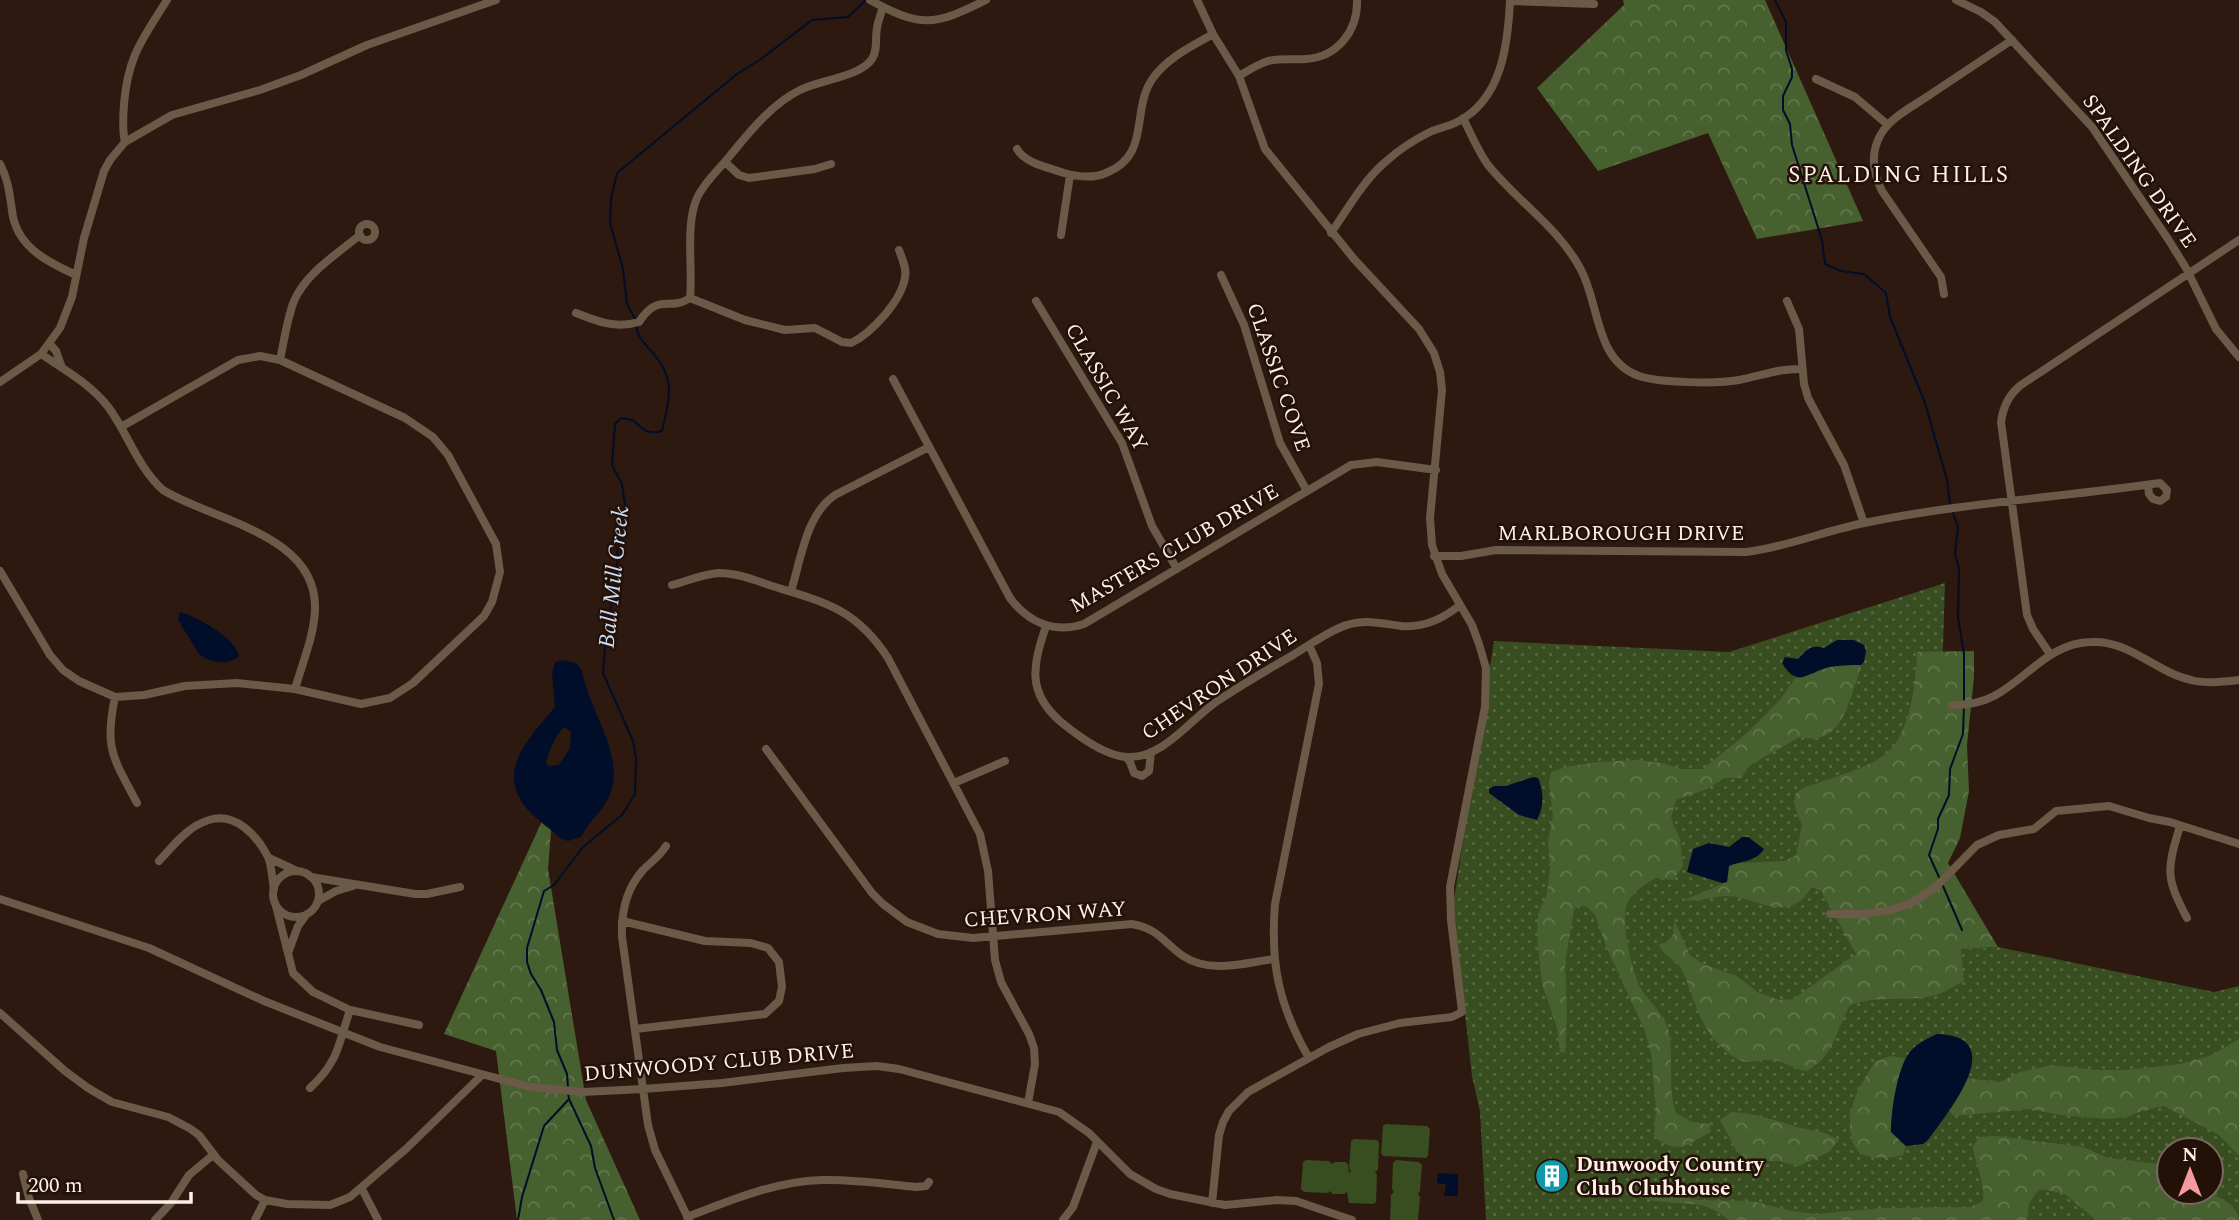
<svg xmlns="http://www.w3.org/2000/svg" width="2239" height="1220" font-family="Spectral,serif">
<defs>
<pattern id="grass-dots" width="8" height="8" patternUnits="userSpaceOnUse" patternTransform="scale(1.75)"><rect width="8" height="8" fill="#384e21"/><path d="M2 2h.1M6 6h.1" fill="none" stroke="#566841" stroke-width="1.8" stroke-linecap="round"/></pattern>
<pattern id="forest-crowns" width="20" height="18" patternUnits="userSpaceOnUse" patternTransform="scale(1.75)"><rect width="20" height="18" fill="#47602f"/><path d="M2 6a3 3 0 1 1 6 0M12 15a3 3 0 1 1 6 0" fill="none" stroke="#63774d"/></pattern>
</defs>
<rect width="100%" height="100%" fill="#2d190f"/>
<path fill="url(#grass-dots)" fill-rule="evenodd" d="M1945 583 1939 777 1856 954 1998 947 2214 992 2239 986V1220H1486L1480 1112 1472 1076 1453 906 1494 641 1729 652ZM2169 1150H2211V1192H2169Z"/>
<path fill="url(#forest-crowns)" d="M1623 0H1765L1863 221 1757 239 1708 133 1598 171 1537 88 1624 5Z
M1974 651V677L1967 745 1969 791 1960 838 1948 863 1998 947 1961 949 1964 981C1956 985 1947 991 1939 994 1909 1004 1878 993 1849 1006L1832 1045 1822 1060 1807 1071C1794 1070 1785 1061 1772 1060 1763 1059 1754 1063 1745 1062 1738 1060 1732 1056 1726 1051 1699 1028 1696 1003 1683 972 1678 959 1663 958 1659 944L1665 943 1673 935 1674 920 1690 955 1703 964 1737 976 1757 992 1779 1000 1793 999 1856 954 1821 891 1812 887C1808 892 1803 900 1797 903 1774 916 1751 896 1727 896 1713 896 1697 903 1684 900L1727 882 1728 866 1736 863 1785 861 1796 855 1802 825 1795 807V794L1803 788C1824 780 1874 767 1889 751 1911 730 1916 681 1917 652Z
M1849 665H1861L1860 671C1848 701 1843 747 1800 737L1750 765 1741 778H1724L1707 789 1676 800 1671 818 1680 839 1683 866 1673 880 1655 878C1645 885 1633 892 1627 903 1620 918 1632 973 1640 987 1650 1004 1665 1013 1669 1033 1674 1060 1667 1087 1676 1113L1692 1122 1709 1124 1711 1132 1683 1147 1670 1146 1658 1140 1654 1134 1656 1109 1651 1053 1645 1031 1606 946 1595 915 1586 906H1578L1574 910 1565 964 1567 1013 1565 1053 1560 1052 1557 1027 1542 984 1537 935 1538 915 1547 893 1550 867 1548 841 1553 816 1549 783 1551 772 1566 767 1597 762 1637 760 1662 763 1681 769H1703L1747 733 1780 700 1795 678H1802L1828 667Z
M554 795 548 869 586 1100 640 1220H517L496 1051 444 1034Z
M2239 1039V1156L2219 1135 2164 1106 2142 1111 2127 1117 2107 1119 2061 1115 2031 1109 1954 1116 1950 1112 1954 1101 1967 1078 2000 1082 2020 1072 2052 1065 2096 1070H2126L2180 1064 2210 1056Z
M1890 1056 1905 1058 1903 1065 1899 1141 1906 1146 1903 1155C1887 1159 1876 1159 1860 1154L1853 1143 1850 1130V1113L1858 1089 1875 1062Z
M1731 1112C1755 1113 1775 1120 1797 1127 1815 1132 1820 1129 1839 1140L1829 1152 1799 1166 1778 1161H1752L1737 1152 1720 1120Z
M1998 1136 2083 1147 2108 1158 2161 1164 2169 1170V1192C2180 1192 2194 1190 2205 1192 2218 1195 2239 1206 2239 1220H2096L2065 1194 2042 1189 2037 1192 2029 1203 2027 1220H1729C1703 1198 1686 1206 1656 1201 1644 1199 1634 1195 1624 1191L1627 1188 1698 1200 1752 1201 1791 1211 1816 1214 1882 1208 1971 1207 1983 1201C1985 1182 1976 1166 1973 1147L1979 1137Z"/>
<path fill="#384e21" d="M1386 1124 1427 1126 1430 1129 1428 1156 1426 1158 1383 1156 1381 1153 1383 1126Z
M1354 1139 1377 1140 1379 1143 1378 1170 1375 1172 1377 1175 1376 1202 1373 1204 1349 1203 1347 1192 1344 1194H1333L1330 1191 1328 1193 1304 1192 1301 1189 1303 1162 1306 1160 1329 1161 1332 1164 1335 1162H1346L1348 1165 1349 1173 1351 1171 1349 1168 1351 1141Z
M1396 1160 1419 1162 1422 1165 1420 1191 1418 1194 1420 1197 1418 1220H1390L1391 1195 1394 1192 1392 1189 1393 1163Z"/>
<path fill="#000e29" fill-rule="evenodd" d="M180 612C196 616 237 639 239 656 228 666 210 663 199 654L178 620Z
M1837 640H1854L1864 645 1866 651 1864 662 1861 665C1850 665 1837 665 1826 668 1804 675 1797 687 1782 663L1785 657 1798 659C1807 650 1810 644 1824 648Z
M563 660 576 663 582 670C588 711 630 760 607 801 599 814 588 823 581 837L568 841 561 839C551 829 538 821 528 810 494 772 529 738 555 707L552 673 555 662ZM564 727 571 732 570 748 559 765 550 766 546 764C546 756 558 731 564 727Z
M1533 777 1538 778C1544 791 1544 808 1537 820L1519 815 1489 793V789L1494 786H1506Z
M1742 837H1748L1764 849C1756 862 1741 861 1729 866L1727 882 1722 883 1687 872 1693 849 1709 843 1729 847Z
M1937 1034C2011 1036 1949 1111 1928 1140L1923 1144 1906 1146 1891 1132C1891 1111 1897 1068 1910 1052 1917 1043 1927 1039 1937 1034Z
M1438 1173 1458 1174V1196H1444L1446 1184 1437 1183Z"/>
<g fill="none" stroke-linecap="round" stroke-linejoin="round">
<path stroke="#000e29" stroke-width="2" d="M1775 0 1786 22V50L1792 69V77L1783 96V110L1790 124 1792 145 1822 240 1825 264 1841 271 1864 274 1886 293 1890 317 1925 403 1947 480 1950 504
M635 319 627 304 623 269 610 223 611 199 617 173 737 74 761 59 812 20 848 17 866 0
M1953 513 1958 527 1955 554 1959 569 1958 617 1964 654V701
M1939 877 1929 855 1938 829V819L1949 795 1950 769 1963 734 1964 706
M1943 886 1962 930
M568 1087 567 1074 557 1050 554 1022 541 990 531 974 527 962V948L544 891 554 885 583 847 622 815 635 794 636 759 633 741 603 673 607 621 616 590 618 538 625 505 622 484 612 465 615 424 621 418 633 420C642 429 648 435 662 431 669 399 677 381 653 353 645 344 637 337 636 325
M568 1093 569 1099 591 1146 595 1168 614 1220
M518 1220 522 1197 544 1126 569 1099"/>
<path stroke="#6a5a47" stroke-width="8" d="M870 0C921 28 934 26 986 0
M1197 0 1213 34 1239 76 1265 149 1354 259 1419 329 1434 353 1440 372 1442 390 1430 518 1432 545 1442 574 1472 625 1479 644 1486 668 1485 707 1450 887 1451 920 1462 1012 1452 1017 1400 1023 1358 1034 1329 1047 1248 1092 1229 1111 1223 1122 1219 1135 1212 1203
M1956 0 1981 12 1995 22 2092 127 2168 239 2186 268 2216 329 2239 357
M1510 1 1594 4
M1239 76C1249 70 1258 64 1268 61 1280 58 1294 60 1306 59 1338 57 1358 30 1357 0
M1816 79 1855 97 1888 125
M1463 118C1471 134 1478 151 1488 165 1517 201 1558 227 1580 268 1600 303 1594 360 1639 376 1660 383 1717 384 1739 380 1761 376 1780 368 1802 369
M125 142C122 130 123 117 124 104 128 56 142 40 167 0
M1017 149C1026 164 1048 167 1064 173 1078 177 1092 179 1106 173 1152 155 1130 110 1153 78 1168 57 1191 47 1213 34
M725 162 739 175 749 178 815 169 831 164
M0 164C9 181 10 198 13 217 20 249 50 263 76 275
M359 232a8 8 0 1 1 16 0a8 8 0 1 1-16 0Z
M1331 233C1347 210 1362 183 1383 164 1396 152 1415 139 1432 131 1440 128 1449 126 1457 122 1502 100 1508 44 1510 0
M1061 235 1070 175
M1221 275 1244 325 1280 443 1307 491
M1944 294 1941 277 1882 191C1873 173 1870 153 1881 134 1892 116 1914 106 1931 94 1958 76 1985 58 2012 40
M690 298C693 268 685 225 697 198 703 185 714 174 723 164 746 137 768 106 800 90 819 80 860 77 872 59 878 50 875 38 877 28 878 21 881 14 883 7
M690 298 745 320 785 330 815 328 842 342 851 343C872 333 902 300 905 277 907 268 902 259 899 250
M1036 301 1122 443 1152 526 1177 569
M1787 301 1799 329 1804 384 1808 398 1844 465 1864 523
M576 313C596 321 616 329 639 322 658 292 669 312 690 298
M49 343 56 351 61 365
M41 354C65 370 92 385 109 408 128 434 138 468 163 490 213 521 318 534 315 610 314 636 302 664 295 689
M280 360C284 341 287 319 294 301 306 273 337 254 360 235
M893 379 1010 598C1028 622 1054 634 1084 624L1351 465 1377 462 1436 470
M0 382 41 354 60 328 72 297 84 238 104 171 110 160 125 142 172 115 260 90 301 75 367 45 496 0
M1434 556H1461L1496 550 1746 552C1787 547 1824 531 1864 523 1961 503 2062 497 2160 483L2167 490 2166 497 2160 501 2153 499 2149 494 2148 485
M0 571 50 655 63 670 79 681 115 697 144 695 185 686 237 683 295 689 361 704 390 698 413 683 484 616 492 602 500 572 496 544 448 455 433 437 405 418 280 360 260 356 238 360 121 427
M672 585C687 581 703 574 719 573 737 573 755 580 772 586 825 602 856 609 888 658L980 834 988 871 995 960 1001 982 1029 1034 1034 1048 1035 1064 1028 1103
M791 591C801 560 806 514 835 495L929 447
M1046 626C1033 665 1026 692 1061 722 1078 736 1105 756 1127 757 1162 759 1189 721 1216 702 1241 685 1267 670 1293 655 1308 646 1323 635 1339 628 1361 618 1379 623 1401 626 1423 628 1444 618 1460 605
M1309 645 1317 663 1319 684 1275 904C1270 964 1279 1006 1309 1058
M2050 654 2033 629 2027 615 2001 422C2003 407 2008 395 2021 385L2239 240
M115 697C104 749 113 757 137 803
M1952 705C1967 705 1981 703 1994 696 2028 678 2049 643 2091 642 2130 640 2155 672 2191 680 2206 684 2224 682 2239 680
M766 749 872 893 883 904 907 922 938 934 973 938 1132 924C1159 929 1163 942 1183 956 1210 974 1244 963 1274 959
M1126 757 1130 762 1134 773 1142 776 1149 771 1151 752
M954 783 1005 761
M2180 826C2167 869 2165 877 2187 918
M666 846C660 856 651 862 643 870 626 889 621 912 622 937L648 1125 655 1150 689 1220
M269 858 297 871
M159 861C173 846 188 826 209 820 235 812 257 835 268 857 272 866 272 879 274 889
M273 894a23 23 0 1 1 46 0a23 23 0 1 1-46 0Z
M311 877 415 894H427L460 887
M0 899 149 948 264 1001 380 1047 530 1087 583 1092 643 1089 722 1083 843 1068 877 1066 899 1069 1059 1112 1089 1133 1130 1174 1156 1189 1170 1194 1225 1205 1277 1200 1296 1201 1352 1220
M318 901 336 891 353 886
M276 906 293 973 313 992 350 1010C338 1045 339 1061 310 1088
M1830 914H1866L1890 910 1909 904 1936 887 1977 845 1999 835 2034 829 2056 811 2109 806 2149 818 2170 822 2239 844
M622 921 705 941 751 943 768 948 779 962 782 987 779 1001 765 1014 635 1029
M288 953 298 926 306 915
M350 1010 419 1025
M0 1013 65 1071 88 1088 112 1102 168 1117 189 1128 199 1135 218 1160 256 1195 265 1200 287 1204 330 1205 350 1197 407 1148 482 1075
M23 1174 29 1198 38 1220
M362 1189 378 1220
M687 1217C731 1200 776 1181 823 1180 854 1179 885 1184 916 1187L926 1186 929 1182
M155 1220 171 1203 189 1175 213 1155
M255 1220 265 1200
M1063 1220 1073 1207 1097 1142"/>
</g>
<defs>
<g id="building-disc" transform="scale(1.75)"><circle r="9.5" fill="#0f9aa8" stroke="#231007"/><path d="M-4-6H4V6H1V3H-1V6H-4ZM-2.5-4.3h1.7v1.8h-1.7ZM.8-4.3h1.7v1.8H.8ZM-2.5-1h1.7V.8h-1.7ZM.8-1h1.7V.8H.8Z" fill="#fff"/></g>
</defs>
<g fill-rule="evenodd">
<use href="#building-disc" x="1552" y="1176"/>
</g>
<g text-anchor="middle" stroke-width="5" stroke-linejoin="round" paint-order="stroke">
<g font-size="21" fill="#feefe9" stroke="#231007">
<text transform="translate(2140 171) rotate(55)" y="7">SPALDING DRIVE</text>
<text transform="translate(1279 377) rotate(71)" y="7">CLASSIC COVE</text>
<text transform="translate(1107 387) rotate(60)" y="7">CLASSIC WAY</text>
<text x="1621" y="540">MARLBOROUGH DRIVE</text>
<text transform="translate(1174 548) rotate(-30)" y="7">MASTERS CLUB DRIVE</text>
<text transform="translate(1219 684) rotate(-34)" y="7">CHEVRON DRIVE</text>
<text transform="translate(1045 914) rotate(-4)" y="7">CHEVRON WAY</text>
<text transform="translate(719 1062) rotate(-5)" y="7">DUNWOODY CLUB DRIVE</text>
</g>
<g font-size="21" font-weight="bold" fill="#feefe9" stroke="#231007" text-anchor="start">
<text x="1576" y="1171">Dunwoody Country<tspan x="1576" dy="24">Club Clubhouse</tspan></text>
</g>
<g font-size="23" letter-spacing="2" fill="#feefe9" stroke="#231007">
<text x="1899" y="182">SPALDING HILLS</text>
</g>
<g font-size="23" font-style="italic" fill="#c9ddf8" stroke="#231007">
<text transform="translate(613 577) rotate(-84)" y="8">Ball Mill Creek</text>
</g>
</g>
<g transform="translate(2190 1171)"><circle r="33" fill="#231007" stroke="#7b6961" stroke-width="2"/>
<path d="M0-5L12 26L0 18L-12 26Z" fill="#f49b9f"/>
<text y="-10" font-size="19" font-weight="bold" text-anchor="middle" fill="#feefe9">N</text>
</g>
<path d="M18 1192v10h173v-10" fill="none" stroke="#feefe9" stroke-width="3.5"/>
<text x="28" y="1192" font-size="21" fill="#feefe9" stroke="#231007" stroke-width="5" paint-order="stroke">200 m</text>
</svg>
